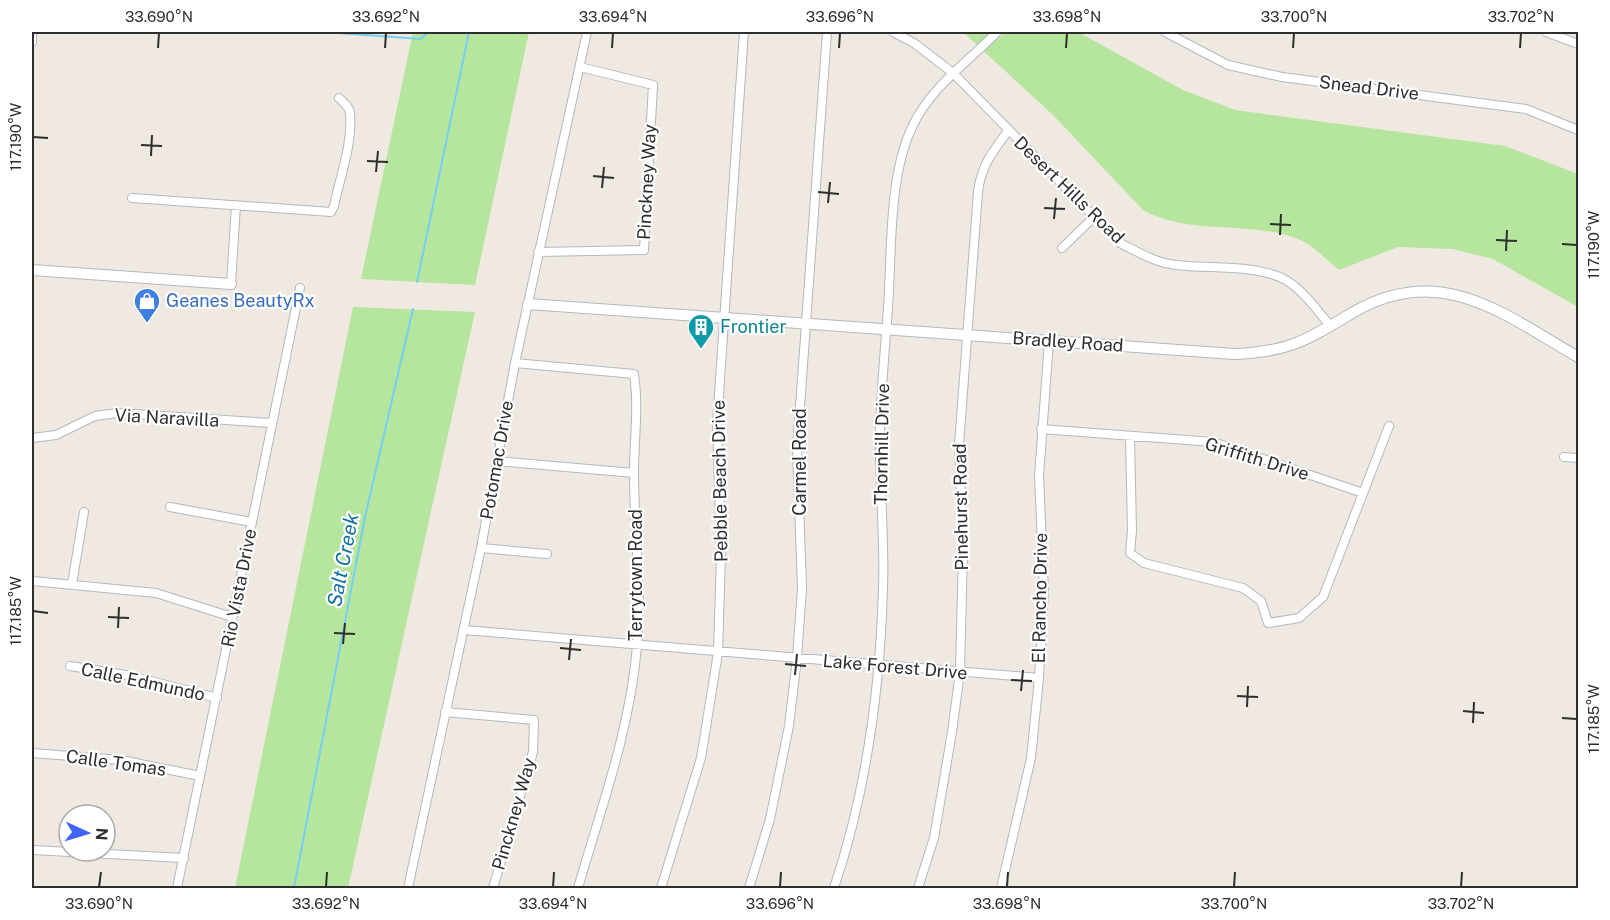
<svg xmlns="http://www.w3.org/2000/svg" width="1610" height="920" font-family="'Public Sans',sans-serif">
<rect width="100%" height="100%" fill="#efe9e1"/>
<path fill="#b6e59e" d="M413 32H529L475 285 361 279Z
M963 32H990L998 39 1006 32H1078L1183 90 1235 110 1505 146 1578 174V307L1493 259 1453 249 1398 247 1339 270C1327 260 1313 245 1298 239 1248 220 1191 236 1143 210L1053 115Z
M353 307 475 312 348 888H235Z"/>
<g fill="none" stroke-linecap="round" stroke-linejoin="round">
<path stroke="#75cff0" stroke-width="2" d="M324 32 421 39 428 32
M417 282 469 32
M294 888 365 517 413 309"/>
<g stroke="#b4b7c1" stroke-width="10">
<path id="minor" d="M893 32 914 43 953 73 1120 243C1138 252 1156 263 1176 265 1210 269 1250 264 1282 278 1302 288 1317 310 1331 327
M1165 32 1228 65 1282 77 1526 109 1578 130
M1546 32 1578 44
M32 42V32
M132 198 331 212 334 206C340 177 353 143 350 113 349 106 344 103 339 98
M1062 248 1093 218
M538 252 644 250 653 85 580 67
M231 284 236 205
M515 363 634 374C639 408 634 439 634 473 634 531 642 588 637 646 630 731 601 808 578 888
M1041 429 1213 442 1363 493
M1130 437 1132 531 1130 553 1144 563 1243 588 1261 601 1268 623 1299 618 1323 597 1389 426
M32 438 56 435 95 416 118 413 271 423
M1564 457 1578 458
M496 461 634 473
M170 507 252 522
M481 548 547 554
M32 581 156 593 232 617
M72 584 84 512
M464 630 1039 678
M70 666 131 676 217 698
M445 712 534 720 533 752 493 888
M32 753 121 760 200 776
M32 850 184 858
M177 888 300 288
M408 888 481 548 515 363 587 32
M661 888 701 758 718 653 721 554 717 423 744 32
M749 888 770 819 789 726 797 658 802 588 797 448 827 32
M834 888C866 793 880 690 883 589 885 537 879 484 880 431 881 390 885 349 888 308 892 252 888 176 913 125 932 86 968 62 997 32
M918 888 934 838 952 732 960 672 963 550 959 445 978 192C981 166 993 151 1008 131
M1001 888 1031 758 1039 678 1044 591 1039 476 1049 341"/>
</g>
<g stroke="#b4b7c1" stroke-width="12">
<path id="tertiary" d="M32 270 231 284
M528 304 1234 354C1289 352 1307 340 1352 313 1441 261 1503 314 1578 357"/>
</g>
<use href="#minor" stroke="#fff" stroke-width="8"/>
<use href="#tertiary" stroke="#fff" stroke-width="10"/>
</g>
<path fill="none" stroke="#2e2e2e" stroke-width="2" d="M158 48 159 33M385 48 386 33M612 48 613 33M839 48 840 33M1066 48 1067 33M1293 48 1294 33M1520 48 1521 33M33 137 48 138M141 145 162 146M151 156 152 135M367 161 388 162M376 172 378 151M593 176 614 178M602 188 604 167M818 192 839 194M828 203 830 182M1044 208 1065 209M1054 219 1056 198M1270 224 1291 225M1280 235 1281 214M1496 240 1517 241M1562 244 1577 245M1506 251 1507 230M33 611 48 613M108 617 129 618M118 628 119 607M334 633 355 634M343 644 345 623M560 648 581 650M569 660 571 639M785 664 806 666M795 675 797 654M1011 680 1032 681M1021 691 1023 670M1237 696 1258 697M1247 707 1248 686M1463 711 1484 713M1562 718 1577 719M1473 723 1474 702M99 887 101 872M326 887 327 872M553 887 554 872M780 887 781 872M1007 887 1008 872M1234 887 1235 872M1461 887 1462 872"/>
<defs>
<g id="shop-pin" transform="scale(1.35)"><path d="M0 17L-7.5 6A9.5 9.5 0 1 1 7.5 6Z" fill="#3f7fe0" stroke="#fff"/><path d="M-5-2.5h2.3a2.7 3.5 0 0 1 5.4 0H5L5.5 6h-11ZM-1.5-2.5h3a1.5 2.3 0 0 0-3 0Z" fill="#fff"/></g>
<g id="building-pin" transform="scale(1.35)"><path d="M0 17L-7.5 6A9.5 9.5 0 1 1 7.5 6Z" fill="#0f9aa8" stroke="#fff"/><path d="M-4-6H4V6H1V3H-1V6H-4ZM-2.5-4.3h1.7v1.8h-1.7ZM.8-4.3h1.7v1.8H.8ZM-2.5-1h1.7V.8h-1.7ZM.8-1h1.7V.8H.8Z" fill="#fff"/></g>
</defs>
<g fill-rule="evenodd">
<use href="#shop-pin" x="147" y="301"/>
<use href="#building-pin" x="701" y="327"/>
</g>
<g text-anchor="middle" stroke-width="4.5" stroke-linejoin="round" paint-order="stroke">
<g font-size="18" fill="#2e2e2e" stroke="#fff">
<text transform="translate(1369 88) rotate(7)" y="6">Snead Drive</text>
<text transform="translate(647 182) rotate(-87)" y="6">Pinckney Way</text>
<text transform="translate(1069 190) rotate(44)" y="6">Desert Hills Road</text>
<text transform="translate(1068 342) rotate(4)" y="6">Bradley Road</text>
<text transform="translate(167 418) rotate(3)" y="6">Via Naravilla</text>
<text transform="translate(882 444) rotate(-89)" y="6">Thornhill Drive</text>
<text transform="translate(1257 459) rotate(17)" y="6">Griffith Drive</text>
<text transform="translate(497 460) rotate(-80)" y="6">Potomac Drive</text>
<text transform="translate(800 462) rotate(-90)" y="6">Carmel Road</text>
<text transform="translate(720 481) rotate(-91)" y="6">Pebble Beach Drive</text>
<text transform="translate(961 507) rotate(-91)" y="6">Pinehurst Road</text>
<text transform="translate(636 575) rotate(-90)" y="6">Terrytown Road</text>
<text transform="translate(239 588) rotate(-79)" y="6">Rio Vista Drive</text>
<text transform="translate(1040 598) rotate(-89)" y="6">El Rancho Drive</text>
<text transform="translate(895 667) rotate(5)" y="6">Lake Forest Drive</text>
<text transform="translate(143 682) rotate(12)" y="6">Calle Edmundo</text>
<text transform="translate(116 763) rotate(8)" y="6">Calle Tomas</text>
<text transform="translate(514 814) rotate(-74)" y="6">Pinckney Way</text>
</g>
<g font-size="18" fill="#366cbe" stroke="#fff" text-anchor="start">
<text x="166" y="307">Geanes BeautyRx</text>
</g>
<g font-size="18" fill="#0d838f" stroke="#fff" text-anchor="start">
<text x="720" y="333">Frontier</text>
</g>
<g font-size="20" font-style="italic" fill="#0d6fa3" stroke="#fff">
<text transform="translate(343 560) rotate(-79)" y="7">Salt Creek</text>
</g>
</g>
<rect width="1610" height="920" fill="none" stroke="#ffffff" stroke-width="66"/>
<g transform="translate(87 833) rotate(94)"><circle r="28" fill="#ffffff" stroke="#ababab" stroke-width="1.5"/>
<path d="M0-4.5L10 22L0 15L-10 22Z" fill="#4264fb"/>
<text y="-9" font-size="16" font-weight="bold" text-anchor="middle" fill="#2e2e2e">N</text>
</g>
<rect x="33" y="33" width="1544" height="854" fill="none" stroke="#2e2e2e" stroke-width="2"/>
<g font-size="15" text-anchor="middle" fill="#2e2e2e">
<text x="159" y="22">33.690°N</text>
<text x="386" y="22">33.692°N</text>
<text x="613" y="22">33.694°N</text>
<text x="840" y="22">33.696°N</text>
<text x="1067" y="22">33.698°N</text>
<text x="1294" y="22">33.700°N</text>
<text x="1521" y="22">33.702°N</text>
<text transform="translate(16 137) rotate(-90)" y="5">117.190°W</text>
<text transform="translate(1594 245) rotate(-90)" y="5">117.190°W</text>
<text transform="translate(16 611) rotate(-90)" y="5">117.185°W</text>
<text transform="translate(1594 719) rotate(-90)" y="5">117.185°W</text>
<text x="99" y="909">33.690°N</text>
<text x="326" y="909">33.692°N</text>
<text x="553" y="909">33.694°N</text>
<text x="780" y="909">33.696°N</text>
<text x="1007" y="909">33.698°N</text>
<text x="1234" y="909">33.700°N</text>
<text x="1461" y="909">33.702°N</text>
</g>
</svg>
